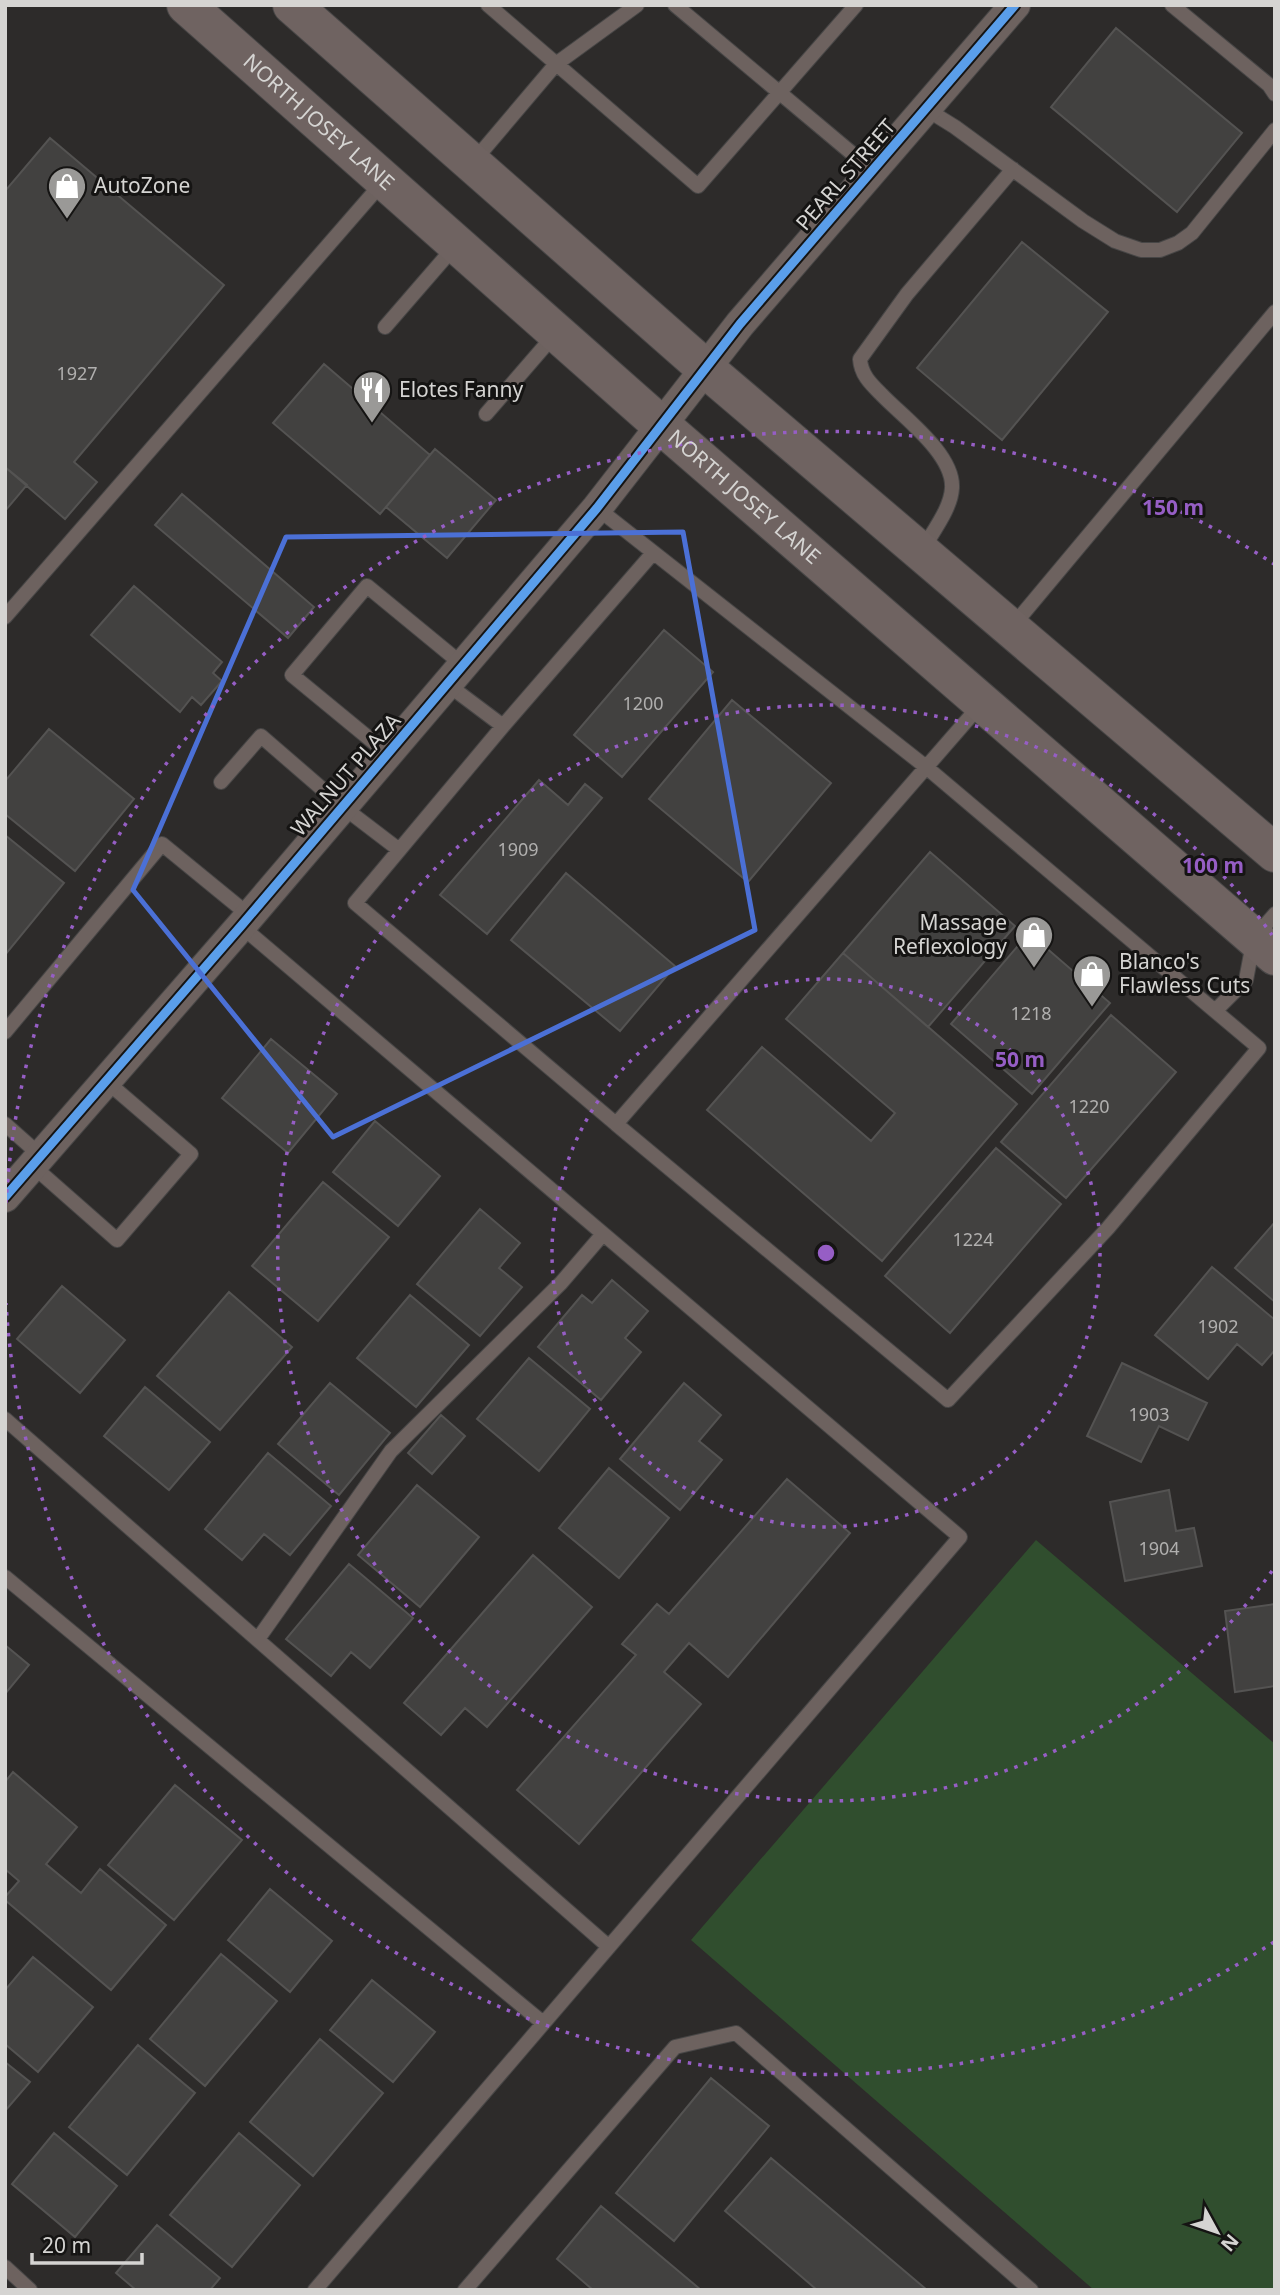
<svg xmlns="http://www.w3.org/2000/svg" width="1280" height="2295" font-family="'Noto Sans',sans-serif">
<rect width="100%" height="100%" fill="#2d2b2a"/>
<path fill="#304e2e" d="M1036 1540 1275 1744V2290H1094L691 1940Z"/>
<path fill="#424140" stroke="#545352" stroke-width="2" d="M1116 28 1242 133 1177 212 1051 107Z
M50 138 224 285 74 462 97 482 65 519 5 467V191Z
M1022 242 1108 312 1002 440 917 368Z
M324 364 430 455 380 514 273 423Z
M435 449 496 500 447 558 386 507Z
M5 467 27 485 5 511Z
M182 494 314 607 288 638 155 525Z
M134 586 222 662 213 673 222 681 201 705 192 697 180 712 91 635Z
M664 630 713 672 622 777 574 735Z
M732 700 831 783 748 882 649 799Z
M49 729 134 799 75 871 5 814V781Z
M539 780 568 805 585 784 602 798 487 934 440 895Z
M5 835 64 883 5 955Z
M930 852 1015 926 928 1027 843 953Z
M566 873 675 966 620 1031 511 940Z
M1029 933 1110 1003 1032 1094 951 1024Z
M843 953 1017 1104 882 1261 707 1110 762 1047 871 1141 895 1113 786 1019Z
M1111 1015 1176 1072 1066 1198 1001 1142Z
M271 1039 337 1094 288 1153 222 1098Z
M375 1121 440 1176 398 1226 333 1172Z
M996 1148 1061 1204 950 1333 885 1276Z
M323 1182 389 1237 318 1321 252 1266Z
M480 1209 520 1243 499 1268 522 1287 480 1336 417 1284Z
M1275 1222V1302L1235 1268Z
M1212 1267 1275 1320V1350L1262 1365 1237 1344 1208 1379 1155 1335Z
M612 1280 648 1311 625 1338 641 1352 601 1400 538 1347 582 1295 592 1303Z
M62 1286 125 1340 80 1393 17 1339Z
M229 1292 292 1347 220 1430 157 1376Z
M410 1295 469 1345 416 1407 357 1358Z
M529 1358 590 1409 539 1471 477 1419Z
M1122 1363 1207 1403 1188 1440 1159 1426 1141 1462 1087 1436Z
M330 1383 390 1433 339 1495 278 1444Z
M684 1383 721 1415 699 1441 722 1460 680 1510 620 1459Z
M145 1387 210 1442 169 1490 104 1436Z
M441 1415 465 1436 432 1474 408 1453Z
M268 1453 331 1506 290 1555 264 1534 242 1560 205 1529Z
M609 1468 669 1518 619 1578 559 1528Z
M787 1479 850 1533 728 1677 689 1643 664 1672 701 1704 579 1844 517 1790 636 1655 622 1644 657 1604 669 1614Z
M417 1485 479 1537 420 1607 358 1555Z
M1169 1490 1176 1531 1194 1528 1202 1566 1125 1581 1110 1502Z
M533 1555 592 1607 487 1727 465 1708 441 1735 404 1703Z
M349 1564 413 1618 370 1668 351 1652 331 1676 286 1639Z
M1275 1604V1686L1235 1692 1225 1611Z
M5 1645 29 1665 5 1694Z
M13 1772 77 1827 46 1864 81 1893 100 1869 166 1925 111 1990 5 1900V1897L19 1881 5 1869V1782Z
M175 1785 242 1840 174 1920 108 1865Z
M270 1889 332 1941 290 1992 228 1940Z
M221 1954 277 2001 205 2086 150 2039Z
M33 1957 93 2007 38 2072 5 2044V1990Z
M372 1980 435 2032 393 2082 330 2030Z
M320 2039 383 2093 313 2176 250 2122Z
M138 2045 195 2093 127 2175 69 2127Z
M5 2062 30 2082 5 2111Z
M711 2078 769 2126 674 2241 616 2193Z
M54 2133 117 2186 75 2237 12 2184Z
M239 2133 300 2185 232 2267 170 2215Z
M771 2158 927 2290H817L725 2211Z
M601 2206 701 2290H593L557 2259Z
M157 2225 220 2278 210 2290H136L116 2273Z"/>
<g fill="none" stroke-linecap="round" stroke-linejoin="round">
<g stroke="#474646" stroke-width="16">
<path id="lane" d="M488 5 698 186 856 5
M675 5 873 171
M1172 5 1269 85 1275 94
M926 109 955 127 1083 221 1115 241 1141 250H1160L1178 243 1192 233 1275 130
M473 162 556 64 637 5
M385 327 456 245
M486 414 556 333
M597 508 926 767 1215 1011
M922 551C932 532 951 509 952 488 954 454 903 417 882 395 871 384 861 375 860 359L907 294 1013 169
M5 617 383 182
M1011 628 1275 312
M447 684 503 726
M982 703 616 1124 948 1400 1108 1228 1259 1048 1215 1011 1246 980 1254 938 1275 914
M388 754 292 675 367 586 463 665
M221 782 261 736 343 807 398 849
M241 926 960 1537 315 2290
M5 1032 162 844 250 916
M5 1124 41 1156
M616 1124 355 903 503 726 653 553
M33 1166 117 1240 191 1154 106 1081
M5 1419 609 1947
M5 1577 543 2023
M258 1639 391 1451 561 1283 603 1234
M5 2267 30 2290
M465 2290 675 2047 736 2033 1031 2290"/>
</g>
<g stroke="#474646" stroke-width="32">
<path id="street" d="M5 1197 241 926 597 508 740 324 1015 5"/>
</g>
<g stroke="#474646" stroke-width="40">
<g id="secondary">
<path id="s1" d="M186 5 662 426 1275 956"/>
<path d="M292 5 706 369 1275 853"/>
</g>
</g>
<use href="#lane" stroke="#6d625f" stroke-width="14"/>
<use href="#street" stroke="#6d625f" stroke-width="30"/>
<use href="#secondary" stroke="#6f6361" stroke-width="38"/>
<g stroke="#151413" stroke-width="13">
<path id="cycleway" d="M5 1197 241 926 597 508 740 324 1015 5"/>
</g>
<use href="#cycleway" stroke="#5a9eea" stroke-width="9"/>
</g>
<path fill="none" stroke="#4b70d6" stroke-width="5" stroke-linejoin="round" d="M683 532 755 930 333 1137 133 890 286 537Z"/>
<g fill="none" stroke="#965ec5" stroke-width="3.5" stroke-dasharray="3.5 7">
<circle cx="826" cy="1253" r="274"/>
<path d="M1272 1571A548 548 0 1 1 1272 935"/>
<path d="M1274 1942A822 822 0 0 1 6 1303M6 1203A822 822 0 0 1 1274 564"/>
</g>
<defs>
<g id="shop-pin" transform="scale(2.0125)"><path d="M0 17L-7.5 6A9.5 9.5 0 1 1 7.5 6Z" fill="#9a9997" stroke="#151413"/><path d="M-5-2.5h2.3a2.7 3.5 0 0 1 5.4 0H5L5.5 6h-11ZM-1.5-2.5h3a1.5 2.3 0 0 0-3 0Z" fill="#fff"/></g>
<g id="restaurant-pin" transform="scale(2.0125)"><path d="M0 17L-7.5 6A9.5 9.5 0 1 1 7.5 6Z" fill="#9a9997" stroke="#151413"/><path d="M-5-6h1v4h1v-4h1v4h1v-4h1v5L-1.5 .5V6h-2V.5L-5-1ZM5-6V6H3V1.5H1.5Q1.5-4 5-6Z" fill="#fff"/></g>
</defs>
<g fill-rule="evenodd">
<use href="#shop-pin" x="67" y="186"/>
<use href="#restaurant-pin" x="372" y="390"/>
<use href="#shop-pin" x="1034" y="935"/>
<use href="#shop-pin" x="1092" y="974"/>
</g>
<g text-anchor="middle" stroke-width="6" stroke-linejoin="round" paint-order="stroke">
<g font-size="18" fill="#b0afae">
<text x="77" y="380">1927</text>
<text x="643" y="710">1200</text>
<text x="518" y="856">1909</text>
<text x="1031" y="1020">1218</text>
<text x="1089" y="1113">1220</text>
<text x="973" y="1246">1224</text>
<text x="1218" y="1333">1902</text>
<text x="1149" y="1421">1903</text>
<text x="1159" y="1555">1904</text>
</g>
<g font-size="21" fill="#d5d4d2" stroke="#151413">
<text dy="7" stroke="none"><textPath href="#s1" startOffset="177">NORTH JOSEY LANE</textPath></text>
<text transform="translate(846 175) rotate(-49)" y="7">PEARL STREET</text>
<text dy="7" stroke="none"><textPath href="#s1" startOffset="744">NORTH JOSEY LANE</textPath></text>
<text transform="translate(346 775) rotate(-49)" y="7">WALNUT PLAZA</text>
</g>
<g font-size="21" fill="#d5d4d2" stroke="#151413" text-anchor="start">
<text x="94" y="193">AutoZone</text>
<text x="399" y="397">Elotes Fanny</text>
<text x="1007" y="930" text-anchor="end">Massage<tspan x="1007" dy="24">Reflexology</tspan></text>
<text x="1119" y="969">Blanco's<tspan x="1119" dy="24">Flawless Cuts</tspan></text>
</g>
</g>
<circle cx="826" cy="1253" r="10" fill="#965ec5" stroke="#151413" stroke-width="3.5"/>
<g font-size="21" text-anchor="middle" font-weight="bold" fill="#965ec5" stroke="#151413" stroke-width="6" stroke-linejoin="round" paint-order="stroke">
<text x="1173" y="515">150 m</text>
<text x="1213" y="873">100 m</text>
<text x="1020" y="1067">50 m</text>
</g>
<rect width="1280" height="2295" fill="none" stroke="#d5d4d2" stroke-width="14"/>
<g transform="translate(1217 2232) rotate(130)" stroke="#151413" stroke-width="5" paint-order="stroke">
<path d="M0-5L12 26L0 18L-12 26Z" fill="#d5d4d2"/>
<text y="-10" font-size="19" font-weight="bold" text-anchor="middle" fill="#d5d4d2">N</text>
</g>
<path d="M32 2253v10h110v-10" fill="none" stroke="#d5d4d2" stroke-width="3.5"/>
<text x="42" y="2253" font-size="21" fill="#d5d4d2" stroke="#151413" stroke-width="5" paint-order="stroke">20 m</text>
</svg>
